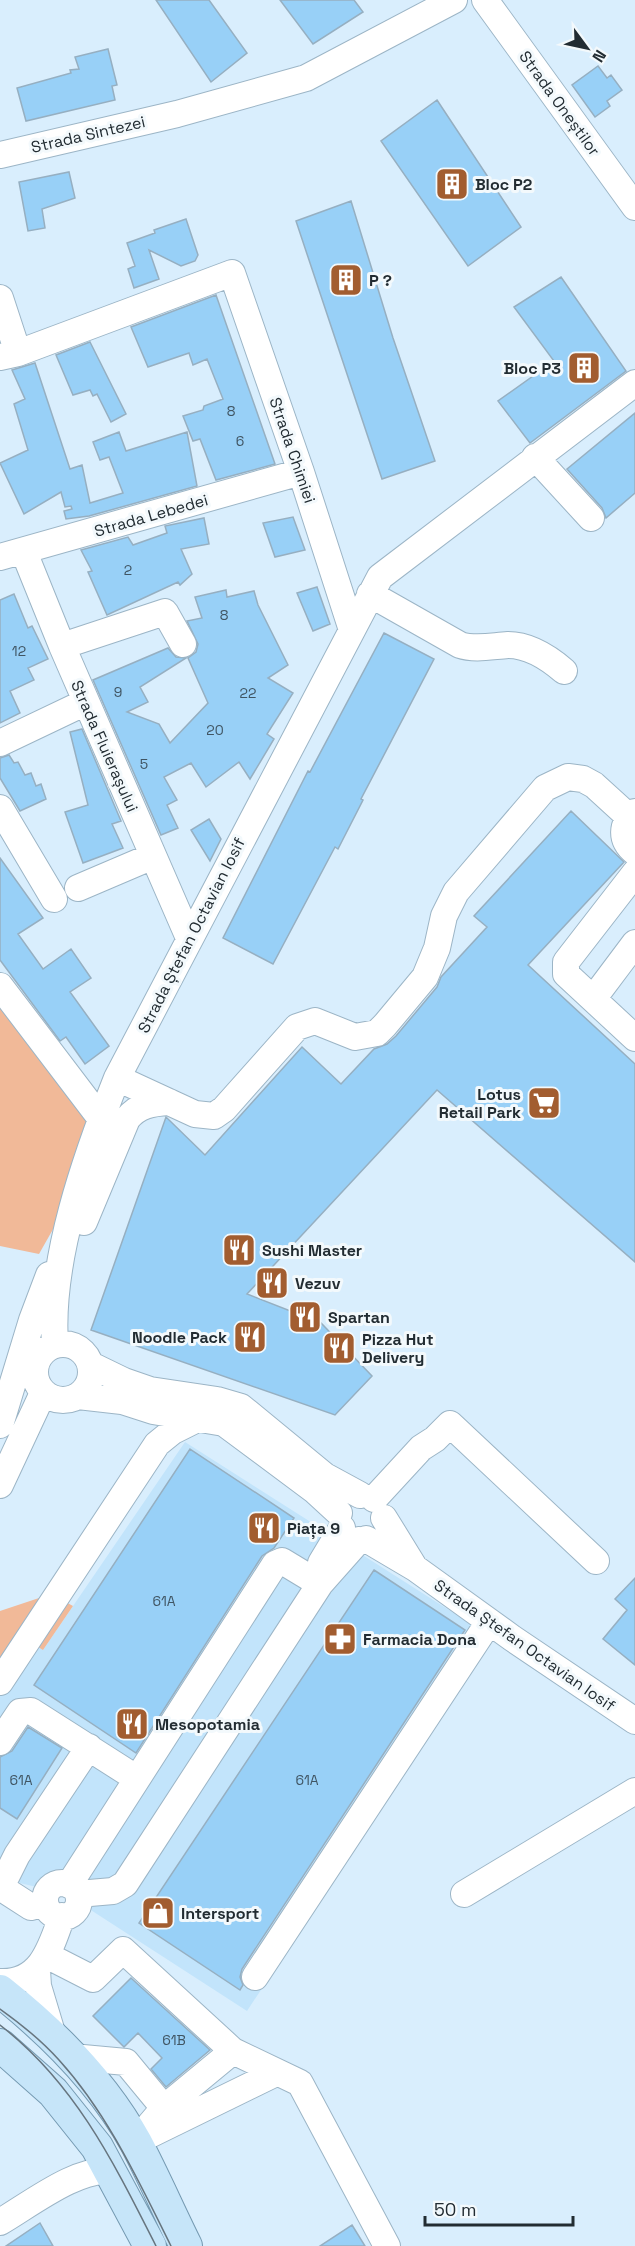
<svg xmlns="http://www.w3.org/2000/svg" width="635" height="2246" font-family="'Space Grotesk',sans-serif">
<rect width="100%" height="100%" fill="#d9eefd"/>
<path fill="#c2e4fb" d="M185 1442 493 1638 247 2011 66 1894 7 1880 0 1875V1676L25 1639 43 1650Z"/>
<path fill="#f1b998" d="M0 986 87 1102 92 1131 65 1208 39 1254 0 1246Z
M51 1594 73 1606 43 1650 25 1639 0 1676V1611Z"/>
<path fill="#98d0f7" stroke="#96afc1" stroke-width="1.5" d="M156 0H209L247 53 211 82Z
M280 0H354L363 12 313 44Z
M108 49 117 85 112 86 115 100 26 121 17 88 71 73 70 70 79 69 75 57Z
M598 66 607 78 611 75 622 90 607 101 610 106 595 117 572 85Z
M437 100 521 227 468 266 381 141Z
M69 172 75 198 42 209 45 228 28 231 19 182Z
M351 201 393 338 435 461 382 479 296 221Z
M186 219 198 255 195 261 181 266 149 250 159 279 134 288 128 269 135 266 127 243 155 233 154 230Z
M561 277 626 371 530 443 498 401 554 361 514 307Z
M216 295 275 464 216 480 200 439 193 441 183 416 203 410 204 406 223 399 207 359 193 365 189 353 148 367 131 327Z
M90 342 126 414 111 422 97 394 93 396 90 390 73 395 56 355Z
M35 363 70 469 82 465 90 503 123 493 109 457 100 460 93 442 119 432 126 451 187 432 197 486 89 516 66 519 64 511 72 509 71 506 65 507 61 492 24 514 0 463 28 450 14 404 25 399 12 370Z
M635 413V493L606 518 602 508 567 469Z
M293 517 305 550 275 557 263 523Z
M204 518 209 544 181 549 192 574 180 585 178 582 107 615 88 572 92 571 81 550 128 537 133 545 167 533 165 526Z
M317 587 330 624 313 631 297 593Z
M226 590 227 597 254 591 258 605 288 665 268 678 293 693 267 734 274 739 250 779 239 762 206 787 191 763 164 777 177 800 167 805 178 828 161 835 93 680 168 648 176 657 186 658 140 687 148 702 127 712 159 724 170 743 208 703 188 658 196 652 198 644 187 621 202 618 195 597Z
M14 594 28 628 32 626 48 659 28 668 34 680 10 691 20 713 0 723V600Z
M384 633 434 659 361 799 363 800 338 849 335 847 273 964 223 938 308 771 310 772Z
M82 729 121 821 112 824 123 848 83 863 65 812 88 805 70 732Z
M9 755 14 763 18 762 25 775 31 773 36 786 41 784 46 799 20 811 0 778V758Z
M571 811 624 862 528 965 635 1064V1262L437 1090 247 1294 321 1323 372 1376 335 1415 91 1330 166 1117 205 1155 302 1047 341 1084 374 1049 387 1044 396 1036 437 987 441 977 487 927 474 916Z
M209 819 221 839 210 861 191 830Z
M0 858 43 918 18 934 43 969 71 949 91 978 70 992 109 1046 85 1064 66 1037 60 1041 0 960Z
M190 1449 294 1518 274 1548 262 1556 136 1753 34 1685Z
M374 1570 465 1630 242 1969 240 1977 243 1985 240 1990 139 1923Z
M635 1578V1665L603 1639 627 1610 615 1599Z
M28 1727 62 1748 17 1819 0 1808V1757L12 1751Z
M131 1978 210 2050 166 2087 151 2069 162 2058 138 2033 124 2047 93 2016Z
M40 2223 53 2246H6Z
M352 2225 365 2246H320Z"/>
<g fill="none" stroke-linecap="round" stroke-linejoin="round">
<g stroke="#9cb5c6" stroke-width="28">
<path id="minor" d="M485 0 635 207
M0 155 177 114 306 78 454 0
M0 298 18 353
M0 357 18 353 232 273 301 472 351 627
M535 457 591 518
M24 552 62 646 189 938
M0 557 301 472
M370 594 460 645C475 650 492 646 508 645 529 645 549 658 564 671
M62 646 165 612 183 644
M0 743 86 702
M0 808 54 899
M635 812C621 824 620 840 635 852
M635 873 566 962V974L635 1038
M78 888 153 856
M0 986 101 1119
M593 999 635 943
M117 1078 195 1114 214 1116 224 1109 297 1027 315 1021 355 1037 377 1033 385 1025 425 977 437 948 444 916 456 892 545 788 568 777 583 779 594 785 629 817
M84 1222 127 1119C138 1105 152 1103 169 1102
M35 1372a28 28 0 1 1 56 0a28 28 0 1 1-56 0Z
M55 1344C49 1260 86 1156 117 1078L380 577 635 383
M91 1365 124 1381 150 1390 217 1400 241 1407 325 1476 360 1495
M78 1396 122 1401 153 1411 224 1423 314 1490 339 1513
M0 1425 32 1320 49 1275
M0 1485 43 1393
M374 1499 421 1448 435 1439 450 1424 596 1561
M384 1518 413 1565
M366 1539 415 1568 512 1638 635 1721
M320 1577 321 1563 342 1528
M0 1682 157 1444 173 1431 201 1417
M0 1742 20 1712 31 1711 136 1778
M45 1900a17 17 0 1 1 34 0a17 17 0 1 1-34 0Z
M69 1885 275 1564 282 1561 320 1584
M0 1887 31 1907 45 1903
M1 1887 17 1855 89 1747
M78 1894 113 1891 125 1884 320 1584 359 1540
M464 1894 635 1791
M48 1956 93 1979 123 1950 233 2051 300 2083 387 2246
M37 1970 38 1986 53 2036
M255 1977 489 1622
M0 1982C41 1984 51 1947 62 1916
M72 2057 126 2062 164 2108
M141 2135 164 2108 233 2051
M135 2142 276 2073
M0 2222C28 2206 80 2165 112 2172"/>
</g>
<g stroke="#7499b1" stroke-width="34">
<path id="major" d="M0 1991C53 2033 103 2083 136 2143 154 2177 169 2212 186 2246
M0 2045 53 2092 97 2147 150 2246"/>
</g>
<use href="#minor" stroke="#fff" stroke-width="26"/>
<use href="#major" stroke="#c6e5f9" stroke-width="32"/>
<path stroke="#67757f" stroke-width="1.5" d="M0 2009C21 2024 42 2041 59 2060 108 2114 139 2182 171 2246
M0 2025C75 2083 114 2163 156 2246"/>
</g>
<defs>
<g id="building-square" transform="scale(1.725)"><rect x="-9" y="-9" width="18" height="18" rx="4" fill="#a25d30" stroke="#f3f9fc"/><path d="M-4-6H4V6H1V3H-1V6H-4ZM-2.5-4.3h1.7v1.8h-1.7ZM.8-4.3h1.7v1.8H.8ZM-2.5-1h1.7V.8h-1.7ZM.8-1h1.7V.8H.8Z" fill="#fff"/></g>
<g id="supermarket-square" transform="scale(1.725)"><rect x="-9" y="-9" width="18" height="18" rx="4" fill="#a25d30" stroke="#f3f9fc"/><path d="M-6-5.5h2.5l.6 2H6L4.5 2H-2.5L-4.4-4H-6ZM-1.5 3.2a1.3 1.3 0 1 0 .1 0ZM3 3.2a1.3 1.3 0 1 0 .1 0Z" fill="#fff"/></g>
<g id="restaurant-square" transform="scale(1.725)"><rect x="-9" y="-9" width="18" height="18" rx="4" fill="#a25d30" stroke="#f3f9fc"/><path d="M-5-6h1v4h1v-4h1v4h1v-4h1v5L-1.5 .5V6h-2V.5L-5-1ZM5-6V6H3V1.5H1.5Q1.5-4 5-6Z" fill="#fff"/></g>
<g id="pharmacy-square" transform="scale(1.725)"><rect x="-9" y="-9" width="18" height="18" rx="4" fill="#a25d30" stroke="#f3f9fc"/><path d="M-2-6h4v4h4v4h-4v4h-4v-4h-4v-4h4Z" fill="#fff"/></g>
<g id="shop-square" transform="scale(1.725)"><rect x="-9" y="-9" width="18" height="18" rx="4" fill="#a25d30" stroke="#f3f9fc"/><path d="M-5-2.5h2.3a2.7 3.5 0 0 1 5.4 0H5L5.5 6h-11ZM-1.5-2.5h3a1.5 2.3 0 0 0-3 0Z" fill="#fff"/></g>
</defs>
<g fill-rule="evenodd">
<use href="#building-square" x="452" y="184"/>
<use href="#building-square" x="346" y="280"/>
<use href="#building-square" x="584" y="368"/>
<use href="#supermarket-square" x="544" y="1103"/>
<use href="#restaurant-square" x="239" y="1250"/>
<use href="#restaurant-square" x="272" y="1283"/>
<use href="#restaurant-square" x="305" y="1317"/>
<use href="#restaurant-square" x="250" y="1337"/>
<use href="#restaurant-square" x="339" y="1348"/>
<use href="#restaurant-square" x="264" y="1528"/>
<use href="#pharmacy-square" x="340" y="1639"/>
<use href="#restaurant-square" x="132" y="1724"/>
<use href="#shop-square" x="158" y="1913"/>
</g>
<g text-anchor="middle" stroke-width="6" stroke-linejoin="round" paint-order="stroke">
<g font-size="14" fill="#405563">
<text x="231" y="416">8</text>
<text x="240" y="446">6</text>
<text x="128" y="575">2</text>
<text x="224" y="620">8</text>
<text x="19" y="656">12</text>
<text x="118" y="697">9</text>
<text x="248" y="698">22</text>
<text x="215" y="735">20</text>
<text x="144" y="769">5</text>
<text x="164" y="1606">61A</text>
<text x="21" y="1785">61A</text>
<text x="307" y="1785">61A</text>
<text x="174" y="2045">61B</text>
</g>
<g font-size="16" fill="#222c32" stroke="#f3f9fc">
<text transform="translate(560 103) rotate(54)" y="6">Strada Oneștilor</text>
<text transform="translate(88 134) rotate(-13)" y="6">Strada Sintezei</text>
<text transform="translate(293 450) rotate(71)" y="6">Strada Chimiei</text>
<text transform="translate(151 515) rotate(-16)" y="6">Strada Lebedei</text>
<text transform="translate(105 746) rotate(66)" y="6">Strada Fluierașului</text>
<text transform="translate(191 935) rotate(-63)" y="6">Strada Ștefan Octavian Iosif</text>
<text transform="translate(525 1645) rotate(35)" y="6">Strada Ștefan Octavian Iosif</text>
</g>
<g font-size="16" font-weight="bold" fill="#222c32" stroke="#f3f9fc" text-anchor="start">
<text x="475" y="190">Bloc P2</text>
<text x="369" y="286">P ?</text>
<text x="561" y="374" text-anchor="end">Bloc P3</text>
<text x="521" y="1100" text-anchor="end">Lotus<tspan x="521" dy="18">Retail Park</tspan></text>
<text x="262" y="1256">Sushi Master</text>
<text x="295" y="1289">Vezuv</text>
<text x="328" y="1323">Spartan</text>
<text x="227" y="1343" text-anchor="end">Noodle Pack</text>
<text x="362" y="1345">Pizza Hut<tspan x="362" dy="18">Delivery</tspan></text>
<text x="287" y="1534">Piața 9</text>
<text x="363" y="1645">Farmacia Dona</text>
<text x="155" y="1730">Mesopotamia</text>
<text x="181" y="1919">Intersport</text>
</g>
</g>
<g transform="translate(587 48) rotate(123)" stroke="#f3f9fc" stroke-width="4.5" paint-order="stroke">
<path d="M0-4.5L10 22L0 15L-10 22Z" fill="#222c32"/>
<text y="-9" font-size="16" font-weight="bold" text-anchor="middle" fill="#222c32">N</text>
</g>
<path d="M425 2216v9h148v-9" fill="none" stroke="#222c32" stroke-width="3"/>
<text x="434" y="2216" font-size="18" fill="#222c32" stroke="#f3f9fc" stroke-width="4.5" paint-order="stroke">50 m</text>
</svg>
